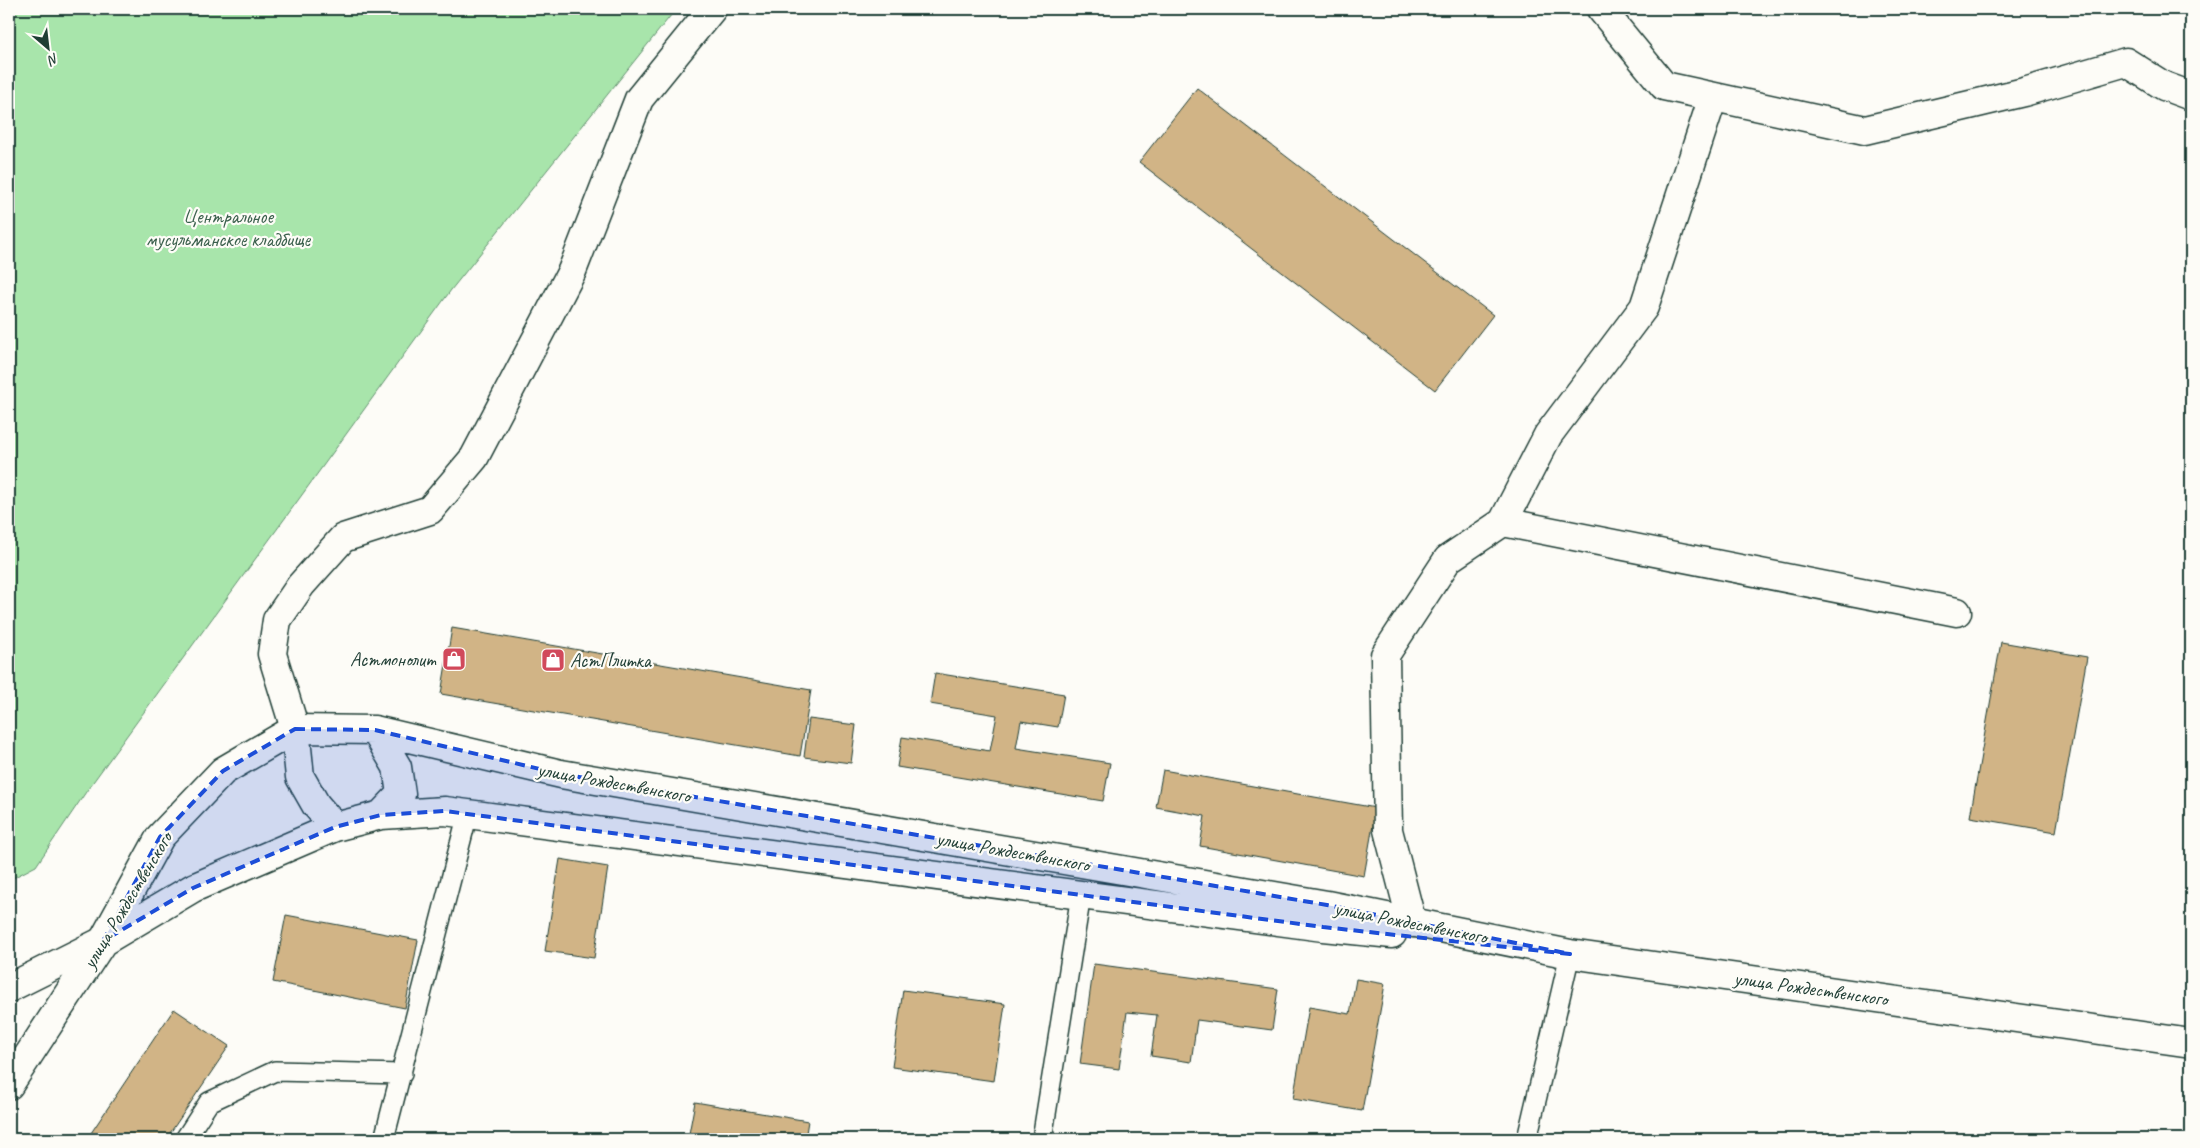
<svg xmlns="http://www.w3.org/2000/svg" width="2200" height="1148" font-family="Caveat,sans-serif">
<rect width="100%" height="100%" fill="#fdfcf7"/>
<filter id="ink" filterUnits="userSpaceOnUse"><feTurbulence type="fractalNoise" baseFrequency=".02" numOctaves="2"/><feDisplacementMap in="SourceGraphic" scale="10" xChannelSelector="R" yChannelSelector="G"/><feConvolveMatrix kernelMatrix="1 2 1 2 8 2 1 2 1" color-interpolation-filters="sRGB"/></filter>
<g filter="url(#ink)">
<path fill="#a8e5ab" stroke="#649170" d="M9 9H676L451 290 88 789 36 866 9 880Z"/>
<path fill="#d1b486" stroke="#1f3d34" d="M1197 88 1493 315 1435 390 1139 162Z
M452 628 811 690 800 756 441 694Z
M2001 642 2087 657 2056 832 1970 817Z
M935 673 1064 694 1058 727 1021 721 1016 748 1110 763 1103 801 897 767 902 737 990 751 997 715 930 704Z
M809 719 856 725 851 763 804 757Z
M1163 770 1376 808 1364 876 1200 846 1205 816 1156 807Z
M560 859 608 867 594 958 545 951Z
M286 915 418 940 405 1008 273 982Z
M1094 964 1278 989 1272 1030 1197 1020 1191 1062 1151 1056 1157 1015 1127 1012 1119 1069 1080 1064Z
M1356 979 1385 984 1362 1111 1293 1099 1309 1007 1350 1014Z
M903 990 1005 1004 994 1081 892 1067Z
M174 1009 229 1046 166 1139H87Z
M695 1102 808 1121 805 1139H688Z
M886 1136 903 1139H885Z"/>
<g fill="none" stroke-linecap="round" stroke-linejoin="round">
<g stroke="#1f3d34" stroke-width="22">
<path id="service" d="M185 1139 209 1102 275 1071 402 1074
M384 1139 468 813
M1042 1139 1081 895
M1527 1139 1570 954"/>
</g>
<g stroke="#1f3d34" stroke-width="31">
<path id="minor" d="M1601 9 1664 86 1865 130 2024 92 2126 62 2164 86 2191 96
M1503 522 1957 612
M295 729 272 654 277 620 301 585 343 538 430 510 474 458 572 271 639 99 712 9
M1412 923 1388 830 1385 655 1448 559 1503 522 1548 435 1644 307 1713 97
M9 988 103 941"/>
</g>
<g stroke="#1f3d34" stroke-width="31">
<path id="secondary" d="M295 729 300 777 316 805 335 827
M375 730 397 767 401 794 381 815
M104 941 193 888 335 827 381 815 445 811 1323 927 1392 934
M9 1085 103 941 160 837 223 771 295 729 375 730 561 774 1327 905 1570 954 2191 1043"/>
</g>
<use href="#service" stroke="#fdfcf7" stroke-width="19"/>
<use href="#minor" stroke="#fdfcf7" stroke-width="28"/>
<use href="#secondary" stroke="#fdfcf7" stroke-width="28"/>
</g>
</g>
<path fill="#1d4ed8" fill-opacity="0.2" stroke="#1d4ed8" stroke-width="4" stroke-dasharray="10 6" stroke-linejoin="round" d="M295 729 375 730 561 774 1327 905 1570 954 1323 927 445 811 381 815 335 827 193 888 103 941 160 837 223 771Z"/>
<defs>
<g id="shop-square" transform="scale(1.25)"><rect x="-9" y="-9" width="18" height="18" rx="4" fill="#d1495b" stroke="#fdfcf7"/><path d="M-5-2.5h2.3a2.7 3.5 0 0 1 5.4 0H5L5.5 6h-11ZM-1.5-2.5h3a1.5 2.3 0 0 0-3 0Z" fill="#fff"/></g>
</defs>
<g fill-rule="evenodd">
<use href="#shop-square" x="454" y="659"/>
<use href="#shop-square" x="553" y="660"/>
</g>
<g text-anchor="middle" stroke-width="4.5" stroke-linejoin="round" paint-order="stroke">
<g font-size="20" fill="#3a5f4c" stroke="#fdfcf7">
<text x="228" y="223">Центральное<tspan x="228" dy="23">мусульманское кладбище</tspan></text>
</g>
<g font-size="20" fill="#1f3d34" stroke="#fdfcf7" text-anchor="end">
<text x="436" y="666">Астмонолит</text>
<text x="570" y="667" text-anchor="start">АстПлитка</text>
</g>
<g font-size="20" fill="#1f3d34" stroke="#fdfcf7">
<text transform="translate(614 782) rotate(10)" y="7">улица Рождественского</text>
<text transform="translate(1013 851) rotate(10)" y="7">улица Рождественского</text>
<text transform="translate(127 900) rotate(-59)" y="7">улица Рождественского</text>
<text transform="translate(1411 922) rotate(11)" y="7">улица Рождественского</text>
<text transform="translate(1811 988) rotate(8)" y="7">улица Рождественского</text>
</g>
</g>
<rect width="2200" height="1148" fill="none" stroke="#fdfcf7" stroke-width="30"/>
<rect x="15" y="15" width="2170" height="1118" fill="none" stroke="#1f3d34" stroke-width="2" filter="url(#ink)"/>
<g transform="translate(48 48) rotate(152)" stroke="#fdfcf7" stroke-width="4" paint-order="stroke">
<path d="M0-4L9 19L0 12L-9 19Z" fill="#1f3d34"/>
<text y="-8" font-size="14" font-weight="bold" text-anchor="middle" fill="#1f3d34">N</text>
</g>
</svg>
